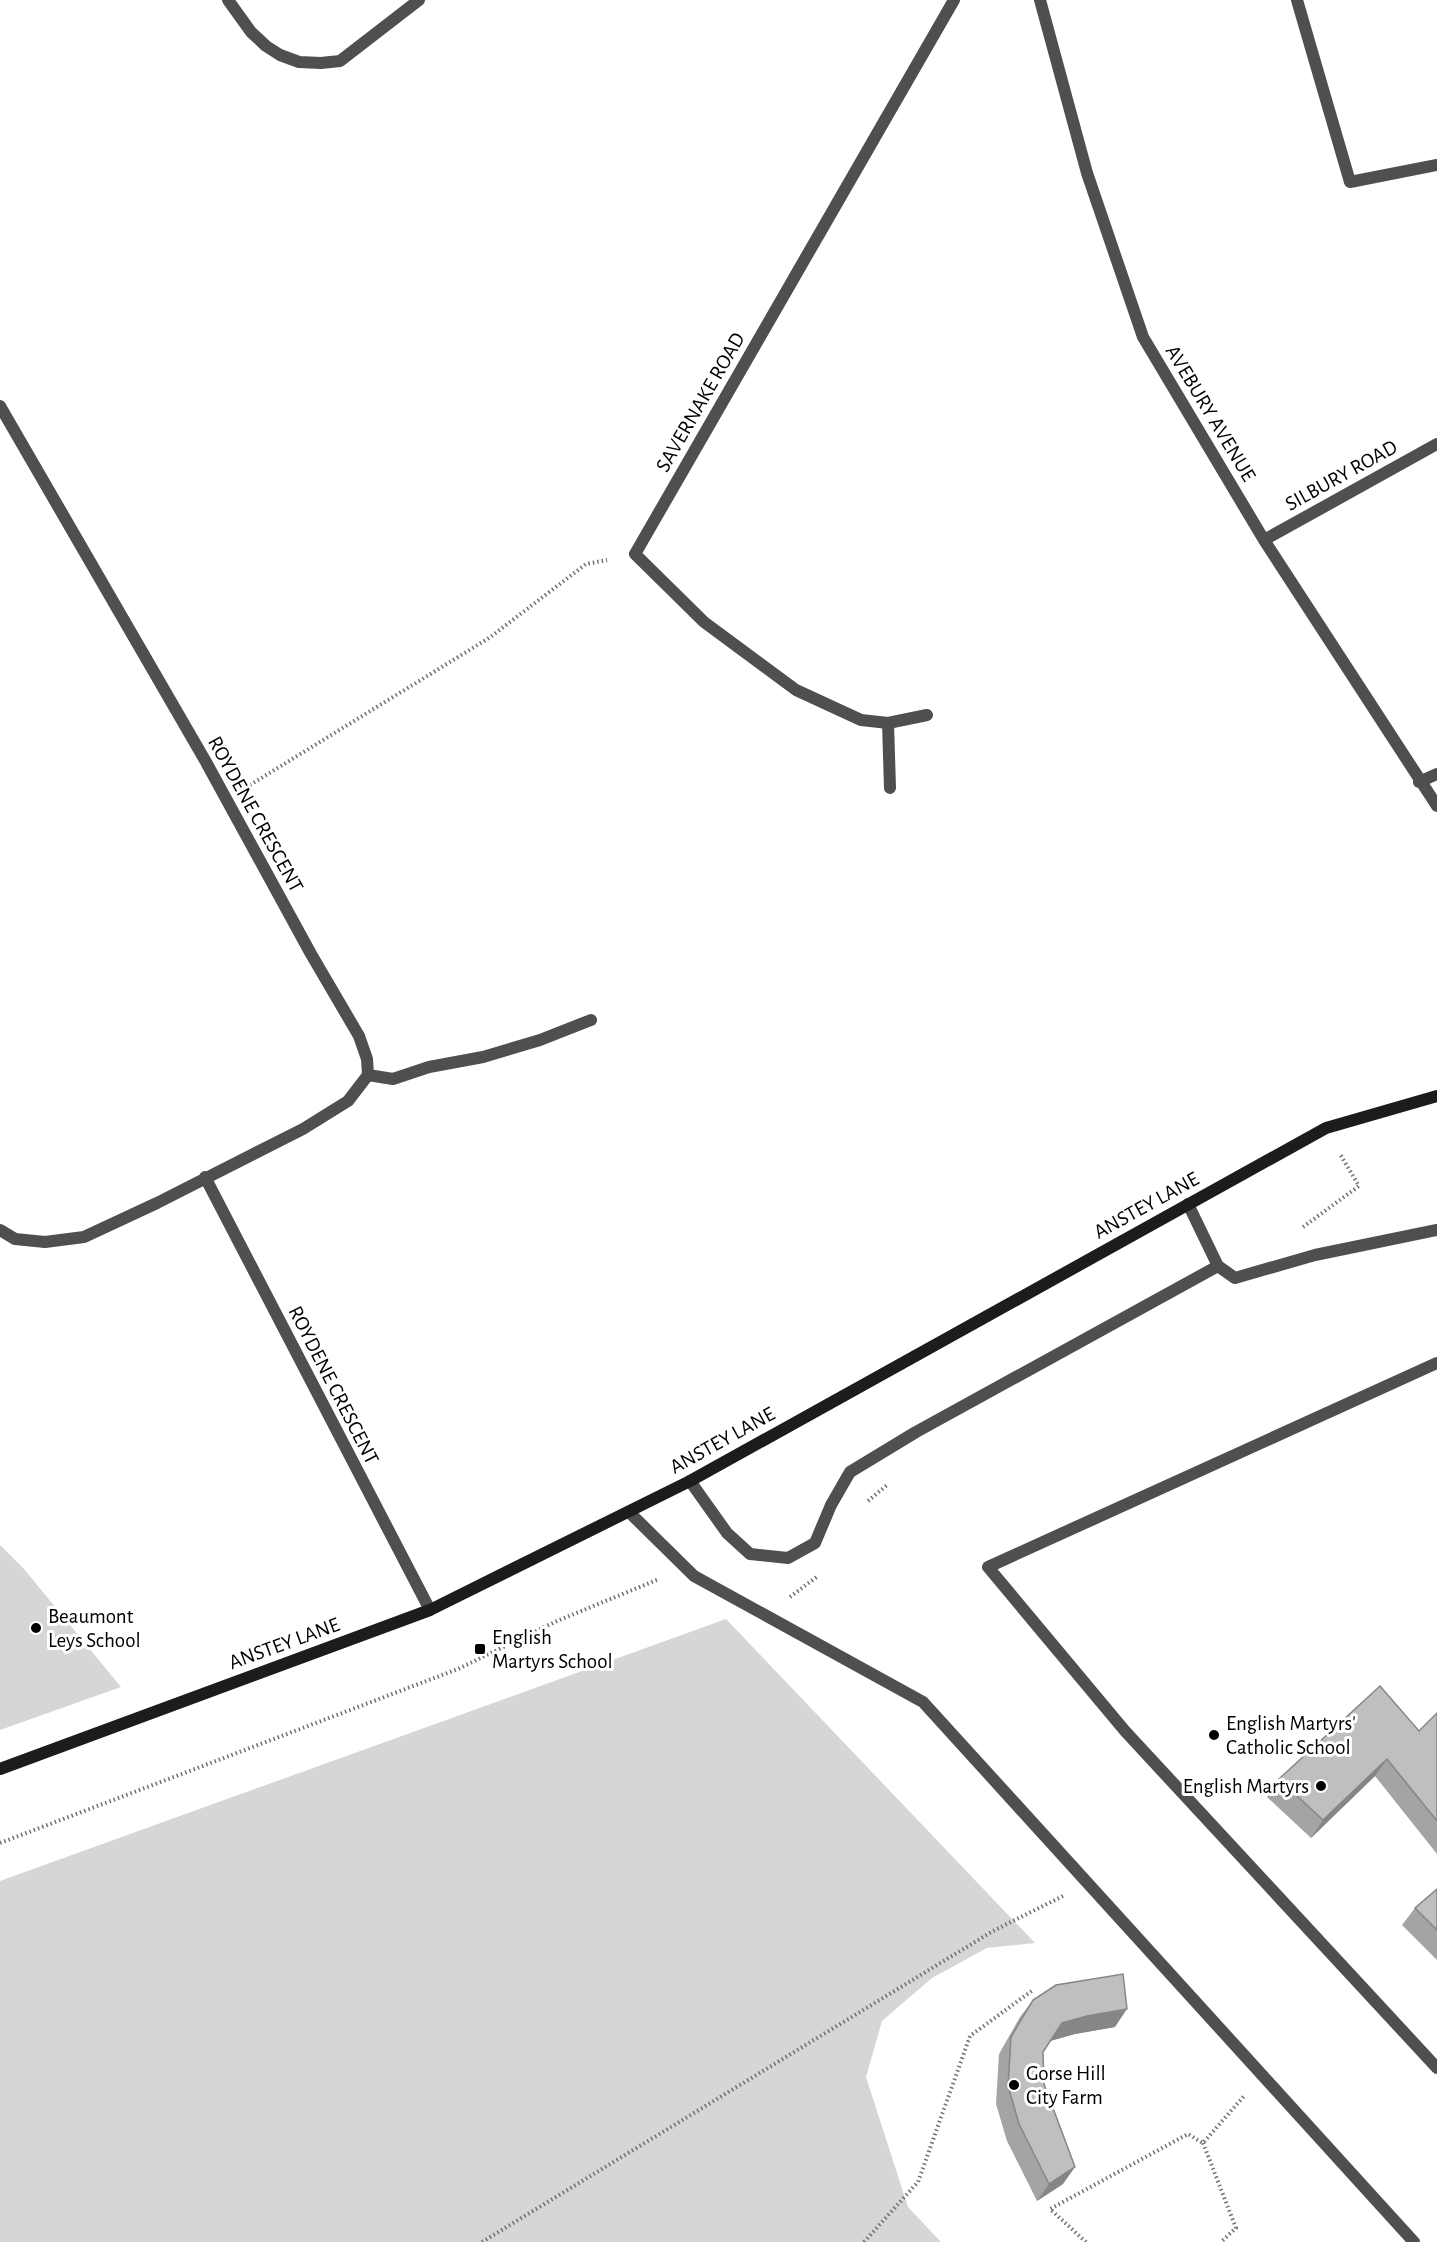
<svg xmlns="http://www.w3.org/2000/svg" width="1437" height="2242" font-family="'Alegreya Sans',sans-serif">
<rect width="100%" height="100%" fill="#fff"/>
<path fill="#d6d6d6" d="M0 1545 24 1569 121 1687 0 1730Z
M726 1619 1035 1943 987 1948 932 1978 882 2021 866 2077 908 2207 941 2242H0V1881Z"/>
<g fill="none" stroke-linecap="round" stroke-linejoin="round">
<path stroke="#717171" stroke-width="4" stroke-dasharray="1.5 3" stroke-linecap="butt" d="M250 785 489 638 586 564 607 560
M1303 1227 1359 1186 1340 1154
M868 1501 887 1485
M790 1597 818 1576
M0 1843 458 1669 557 1621 659 1579
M1203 2143 1236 2228 1221 2242
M482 2242 993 1931 1063 1896
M864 2242 918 2182 970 2036 1033 1990
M1086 2242 1050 2209 1188 2134 1203 2143 1244 2096"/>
<path stroke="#4f4f4f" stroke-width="12" d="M1297 0 1350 182 1437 165
M1419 782 1437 774
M368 1075 393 1079 429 1067 483 1057 540 1040 591 1020
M1188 1204 1218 1266 1235 1278 1315 1255 1437 1230
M1437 1363 988 1567 1125 1731 1437 2068
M690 1481 727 1533 750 1554 788 1558 815 1543 831 1505 850 1472 916 1432 1218 1266
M629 1512 694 1576 923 1702 1414 2242"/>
<path stroke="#4f4f4f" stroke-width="12" d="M228 0 251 32 266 46 280 55 299 62 321 63 340 61 419 0
M1040 0 1087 173 1143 337 1264 540 1437 806
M0 406 206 762 311 954 359 1036 367 1059 368 1075 348 1101 303 1129 157 1203 84 1237 45 1242 15 1239 0 1230
M1264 540 1437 444
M927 715 888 723 861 720 796 690 704 622 635 554 954 0
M888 723 890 788
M205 1177 430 1610"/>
<path stroke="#1c1c1c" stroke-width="12" d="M0 1769 430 1610 690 1481 1326 1128 1437 1096"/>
</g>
<path fill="#a4a4a4" d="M1437 1713V1854L1375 1776 1311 1838 1267 1797 1279 1779 1419 1731Z
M1437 1889V1960L1402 1925 1415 1908Z
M1033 2000 1115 2027 1075 2034 1050 2041 1043 2052 1044 2084 1063 2184 1037 2201 1007 2141 996 2104 999 2054 1020 2017Z"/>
<path fill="#868686" d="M1387 1759 1375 1776 1311 1838 1323 1820Z
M1127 2009 1115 2027 1075 2034 1050 2041 1062 2023 1087 2016Z
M1075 2167 1063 2184 1037 2201 1049 2184Z"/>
<path fill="#bfbfbf" stroke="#868686" stroke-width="1.5" d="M1380 1686 1419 1731 1437 1713V1821L1387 1759 1323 1820 1279 1779Z
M1437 1889V1930L1415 1908Z
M1123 1974 1127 2009 1087 2016 1062 2023 1043 2052 1044 2084 1075 2167 1049 2184 1019 2124 1008 2086 1011 2037 1033 2000 1056 1985Z"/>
<g fill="#000" stroke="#fff" stroke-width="2">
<circle cx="36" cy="1628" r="6"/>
<rect x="474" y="1643" width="12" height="12" rx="3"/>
<circle cx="1214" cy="1735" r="6"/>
<circle cx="1321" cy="1786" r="6"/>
<circle cx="1014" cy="2085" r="6"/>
</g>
<g text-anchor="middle" stroke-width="6" stroke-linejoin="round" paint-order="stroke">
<g font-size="21" fill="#000" stroke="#fff">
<text transform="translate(700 402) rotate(-60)" y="7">SAVERNAKE ROAD</text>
<text transform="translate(1211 413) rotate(59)" y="7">AVEBURY AVENUE</text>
<text transform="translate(1341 475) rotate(-29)" y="7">SILBURY ROAD</text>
<text transform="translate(256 814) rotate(61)" y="7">ROYDENE CRESCENT</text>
<text transform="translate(1146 1205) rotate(-29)" y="7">ANSTEY LANE</text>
<text transform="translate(334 1385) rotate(63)" y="7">ROYDENE CRESCENT</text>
<text transform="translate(722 1440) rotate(-29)" y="7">ANSTEY LANE</text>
<text transform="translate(284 1643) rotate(-20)" y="7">ANSTEY LANE</text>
</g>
<g font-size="21" fill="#000" stroke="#fff" text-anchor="start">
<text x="48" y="1623">Beaumont<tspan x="48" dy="24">Leys School</tspan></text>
<text x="492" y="1644">English<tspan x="492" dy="24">Martyrs School</tspan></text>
<text x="1226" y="1730">English Martyrs'<tspan x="1226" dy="24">Catholic School</tspan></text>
<text x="1309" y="1793" text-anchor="end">English Martyrs</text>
<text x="1026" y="2080">Gorse Hill<tspan x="1026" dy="24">City Farm</tspan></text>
</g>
</g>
</svg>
